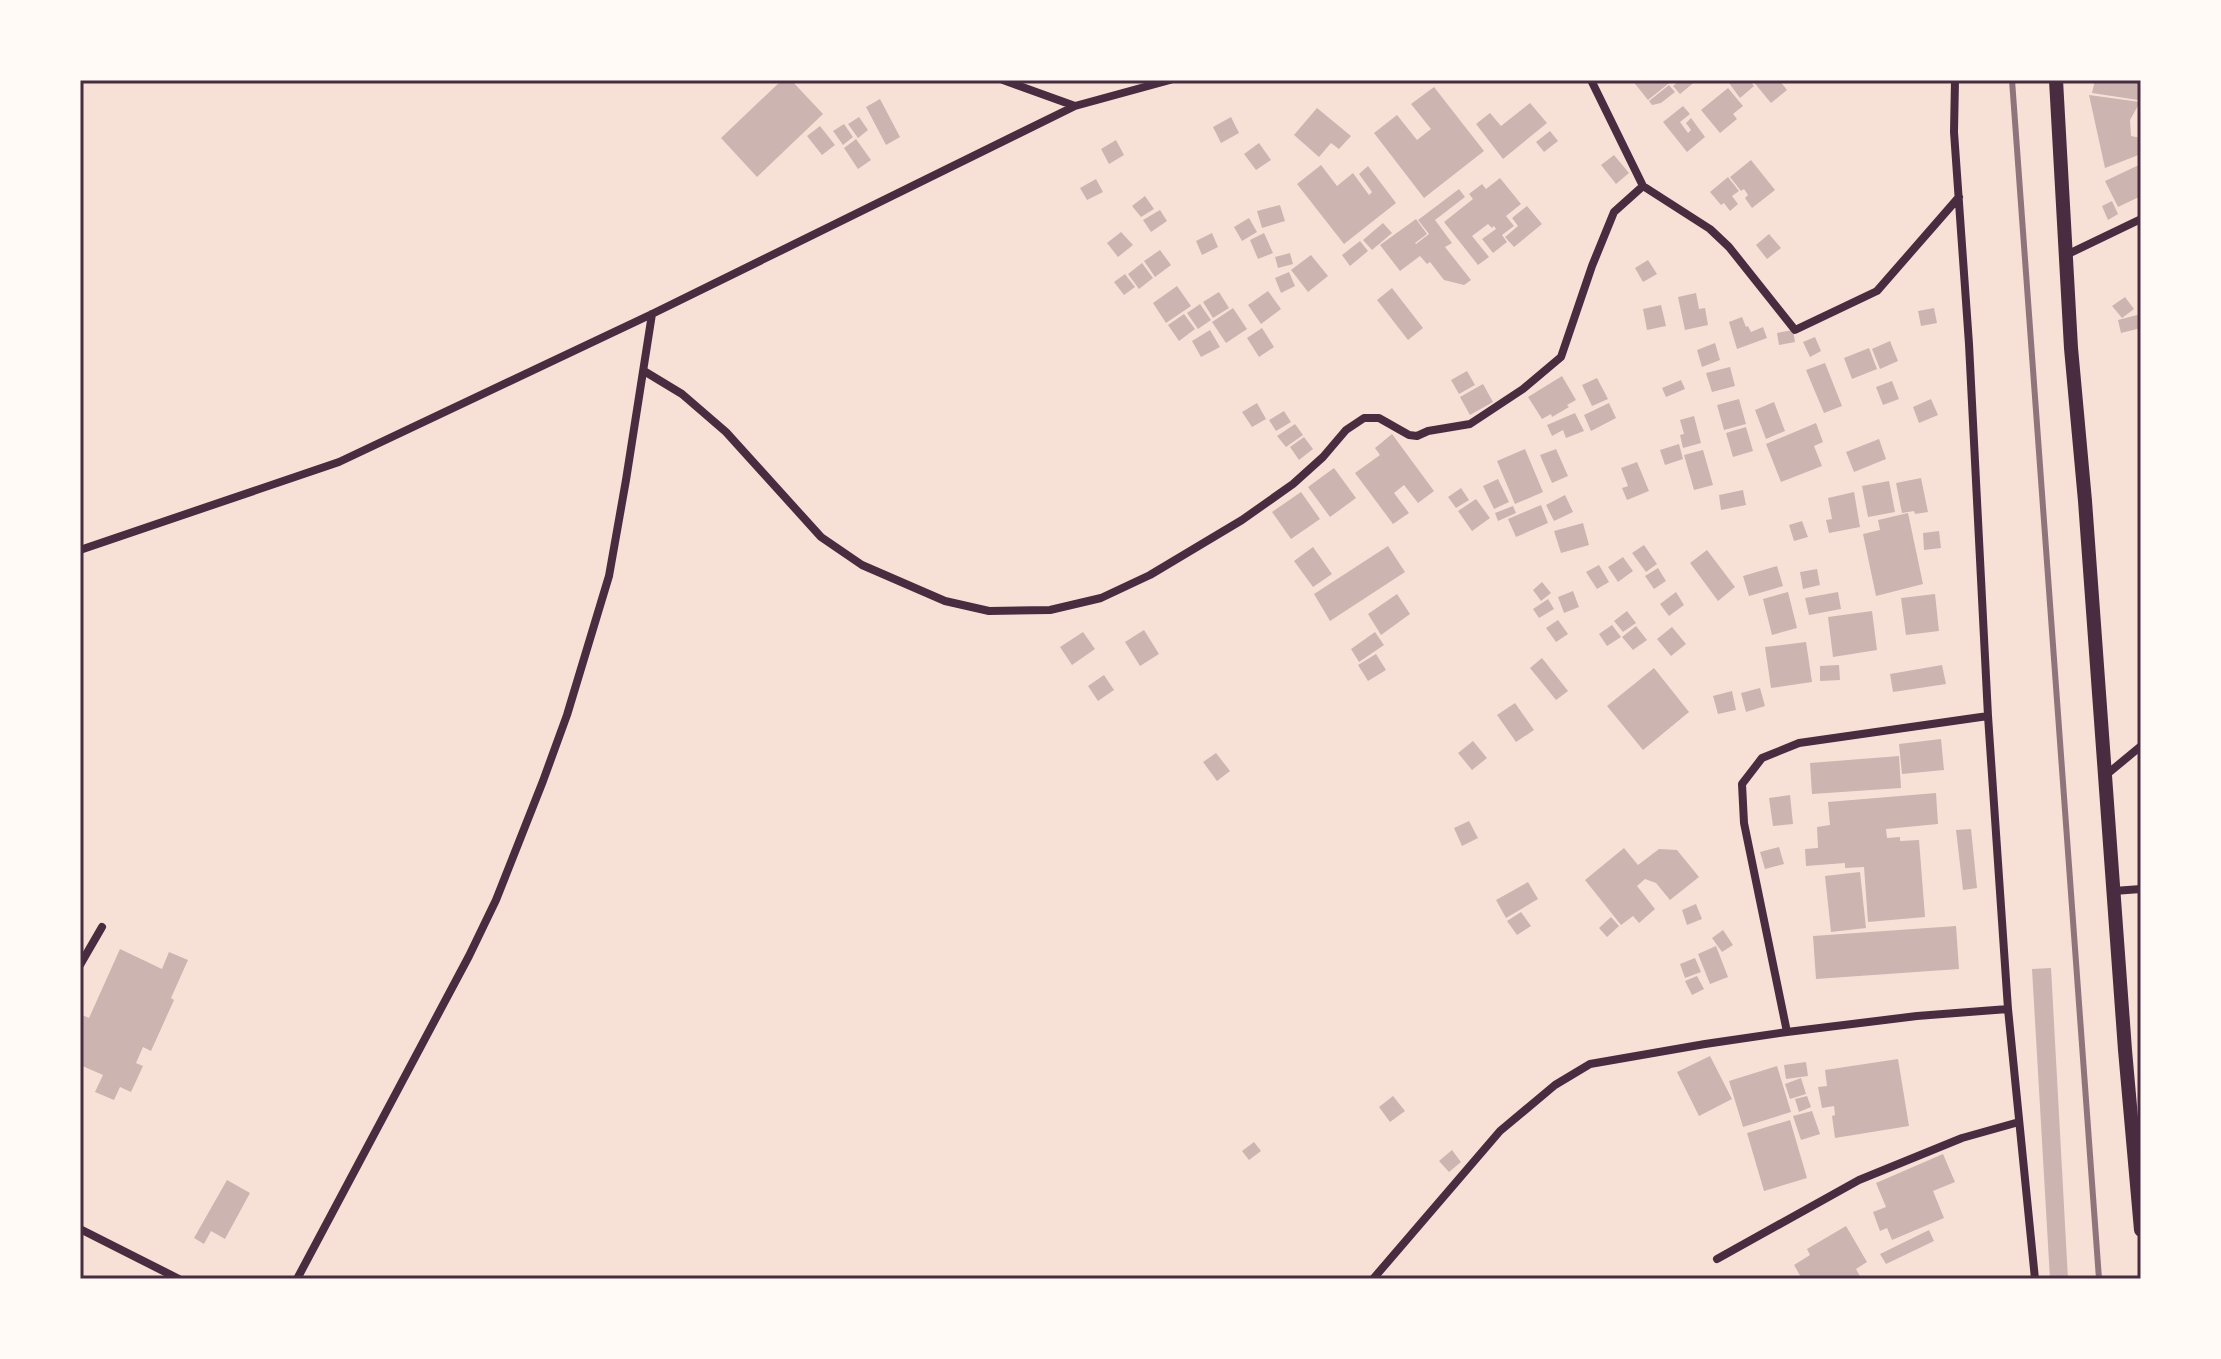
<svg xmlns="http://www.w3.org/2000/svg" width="2221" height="1359" font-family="'PT Sans',sans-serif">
<rect width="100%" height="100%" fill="#f7e1d7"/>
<path fill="#ccb4b1" d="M782 80H791L823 114 757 177 721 138Z
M1632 80H1673L1648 100Z
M1680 80H1697L1680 94 1673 86Z
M1733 80H1749L1754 86 1740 98 1729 83Z
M1752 80H1779L1787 90 1771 103Z
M2095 80H2141L2138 100 2092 93Z
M1669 85 1675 92 1661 103 1652 105 1649 101Z
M1434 87 1484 151 1424 198 1374 133 1397 115 1417 140 1431 129 1411 104Z
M1728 88 1743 106 1733 114 1737 119 1720 133 1701 110Z
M2089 95 2140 102 2130 120 2131 136 2141 138V154L2105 168Z
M880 99 900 137 886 145 866 107Z
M1530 103 1547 123 1503 159 1476 124 1490 113 1501 126Z
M1683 106 1690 114 1680 122 1688 133 1691 130 1686 123 1691 118 1705 137 1687 152 1663 122Z
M1317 108 1351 136 1339 149 1331 143 1319 157 1294 135Z
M859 117 868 130 858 138 848 124Z
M1231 117 1239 133 1221 143 1213 127Z
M844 124 853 137 843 145 833 131Z
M820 126 835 145 822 155 807 136Z
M1550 131 1558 141 1544 152 1536 142Z
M856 139 871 160 858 169 844 148Z
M1116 140 1124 155 1109 164 1101 149Z
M1259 143 1271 160 1256 170 1244 154Z
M1614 155 1629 173 1616 184 1601 165Z
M1751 160 1775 190 1752 208 1745 198 1748 195 1744 189 1741 191 1730 177Z
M2141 164V196L2118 207 2105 181Z
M1321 165 1337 186 1353 173 1369 195 1372 192 1359 174 1368 166 1396 203 1344 244 1297 184Z
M1728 177 1739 191 1732 196 1738 204 1730 211 1724 203 1721 205 1710 192Z
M1500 178 1521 204 1506 216 1514 226 1502 235 1507 242 1493 253 1482 239 1496 229 1494 226 1492 228 1488 224 1472 236 1489 257 1478 265 1444 222 1473 199 1469 194 1482 184 1486 189Z
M1096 179 1103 192 1087 200 1080 188Z
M1459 189 1465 197 1435 220 1452 243 1445 247 1471 280 1464 285 1444 280 1430 262 1427 264 1420 256 1400 271 1380 245 1416 219 1427 234 1415 243 1416 244 1429 234 1418 220Z
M1145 196 1154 209 1141 217 1132 206Z
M2112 201 2118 214 2108 220 2102 206Z
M1280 205 1285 221 1262 228 1257 211Z
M1527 206 1542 224 1514 247 1505 237 1518 226 1512 218Z
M1160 210 1167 221 1151 232 1143 220Z
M1249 218 1257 232 1242 241 1234 227Z
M1383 223 1392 233 1372 250 1363 240Z
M1121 232 1133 245 1118 257 1107 243Z
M1212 233 1218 247 1202 255 1196 241Z
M1264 233 1273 253 1258 259 1250 240Z
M1769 234 1781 248 1767 259 1756 245Z
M1360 241 1368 251 1350 266 1342 255Z
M1160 250 1171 265 1155 277 1144 261Z
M1290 253 1293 264 1278 268 1275 257Z
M1311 255 1328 276 1308 292 1291 270Z
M1648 260 1657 274 1643 282 1635 268Z
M1142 263 1153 278 1139 289 1128 274Z
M1289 272 1295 286 1281 293 1275 278Z
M1125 274 1135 287 1124 295 1114 282Z
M1177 286 1191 306 1166 323 1153 303Z
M1392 288 1423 328 1408 340 1377 300Z
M1268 291 1281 309 1261 324 1248 305Z
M1219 292 1229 308 1213 318 1203 302Z
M1696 293 1699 309 1705 308 1708 325 1685 330 1678 297Z
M2125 297 2134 309 2122 318 2112 306Z
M1200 304 1211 320 1198 329 1187 313Z
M1661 305 1666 326 1647 330 1643 309Z
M1233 308 1247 329 1226 343 1212 322Z
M1934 308 1937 323 1921 326 1918 311Z
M1184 314 1195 329 1179 341 1168 325Z
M2141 314V328L2121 333 2118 320Z
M1742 317 1746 327 1748 326 1751 332 1763 327 1767 338 1737 349 1729 322Z
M1262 328 1274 347 1259 357 1247 338Z
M1210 330 1220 347 1201 357 1192 341Z
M1793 330 1795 342 1779 345 1777 333Z
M1815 337 1821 351 1810 357 1803 342Z
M1890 341 1898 361 1880 369 1872 349Z
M1715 343 1720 360 1702 367 1697 350Z
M1869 348 1877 369 1852 379 1844 358Z
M1825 363 1842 406 1824 413 1806 370Z
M1730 367 1735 386 1712 392 1706 373Z
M1467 371 1475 385 1459 394 1451 380Z
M1562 376 1576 400 1567 405 1569 407 1552 417 1551 414 1542 419 1528 397Z
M1597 378 1608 399 1592 406 1582 385Z
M1681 380 1685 389 1666 397 1662 388Z
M1892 381 1899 399 1883 405 1876 387Z
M1483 384 1493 402 1470 415 1460 397Z
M1739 399 1746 424 1724 430 1717 405Z
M1931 399 1938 415 1919 423 1913 407Z
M1774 402 1785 431 1766 439 1755 410Z
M1257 403 1266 419 1252 427 1242 412Z
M1609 403 1616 418 1591 431 1584 415Z
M1284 411 1291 422 1276 431 1269 420Z
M1575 413 1584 431 1566 438 1563 430 1552 436 1547 425Z
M1694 416 1701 443 1683 448 1680 435 1684 434 1680 420Z
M1816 423 1823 442 1814 446 1822 466 1781 482 1766 444Z
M1295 424 1303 435 1286 447 1277 436Z
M1746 427 1753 451 1733 457 1726 433Z
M1392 434 1434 491 1418 503 1404 485 1394 493 1409 513 1393 524 1355 473 1380 455 1375 448Z
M1304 437 1313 449 1299 460 1290 447Z
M1879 439 1886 459 1854 472 1846 452Z
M1679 444 1683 459 1665 465 1660 450Z
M1525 449 1543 492 1515 504 1497 461Z
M1556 449 1568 476 1552 483 1540 455Z
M1703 450 1713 485 1694 490 1684 455Z
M1637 462 1649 491 1627 500 1622 488 1628 486 1621 468Z
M1334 468 1356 498 1330 517 1308 487Z
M1921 478 1928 512 1915 514 1914 511 1902 513 1896 483Z
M1498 479 1509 502 1494 509 1483 486Z
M1889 481 1895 512 1868 517 1862 486Z
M1461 488 1469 500 1456 508 1448 497Z
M1743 490 1746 505 1721 510 1719 495Z
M1301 492 1320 519 1291 539 1272 512Z
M1854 492 1860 527 1829 533 1826 520 1832 519 1828 498Z
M1565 495 1573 512 1554 521 1546 505Z
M1476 499 1490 518 1472 531 1458 511Z
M1541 505 1548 523 1516 537 1508 519Z
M1513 506 1516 513 1498 521 1495 513Z
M1908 513 1923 584 1876 596 1863 534 1880 530 1878 520Z
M1802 521 1808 537 1794 541 1789 525Z
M1583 523 1589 545 1561 553 1554 531Z
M1939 531 1941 548 1924 550 1923 533Z
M1644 545 1657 564 1646 572 1632 553Z
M1388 546 1405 572 1330 621 1314 594Z
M1313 547 1332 574 1313 587 1294 561Z
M1707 550 1735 587 1718 601 1690 563Z
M1623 557 1633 571 1618 582 1608 567Z
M1599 565 1609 582 1597 589 1586 572Z
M1777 566 1783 586 1749 596 1743 576Z
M1658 568 1666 581 1654 589 1645 576Z
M1817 569 1820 585 1803 589 1800 572Z
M1542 582 1551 593 1541 601 1533 590Z
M1573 591 1579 607 1564 613 1558 597Z
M1676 592 1684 605 1669 616 1660 604Z
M1788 592 1797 628 1772 635 1763 599Z
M1838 592 1841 609 1809 615 1805 598Z
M1397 594 1410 614 1381 635 1368 614Z
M1935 594 1939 631 1906 635 1901 598Z
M1548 599 1554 609 1539 618 1533 609Z
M1627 611 1636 623 1623 632 1614 621Z
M1872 611 1877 650 1833 657 1828 617Z
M1558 620 1568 634 1556 642 1546 628Z
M1612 625 1621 637 1607 646 1599 634Z
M1636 626 1647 640 1633 650 1622 637Z
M1672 627 1686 644 1671 656 1657 639Z
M1144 630 1159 654 1140 666 1125 642Z
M1083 632 1095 649 1072 665 1060 647Z
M1375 632 1384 645 1359 662 1351 649Z
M1806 642 1812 682 1771 688 1765 647Z
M1376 654 1386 670 1368 681 1358 665Z
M1542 658 1568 691 1556 700 1530 668Z
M1839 665 1840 680 1820 681V666Z
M1942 665 1946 684 1893 692 1890 674Z
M1654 668 1689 712 1643 750 1607 706Z
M1104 675 1114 690 1098 701 1088 686Z
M1760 688 1765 706 1746 712 1741 693Z
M1732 691 1736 710 1718 714 1713 696Z
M1515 703 1534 730 1516 742 1497 715Z
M1941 739 1944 770 1902 774 1899 744Z
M1473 741 1487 758 1472 770 1458 753Z
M1216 753 1230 771 1217 781 1203 762Z
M1899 756 1901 788 1812 794 1810 763Z
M1936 793 1938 824 1886 829 1887 838 1900 837V841L1919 840 1925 917 1868 922 1864 867 1845 868V863L1806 866 1805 849 1818 848 1817 827 1830 825 1828 802Z
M1790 795 1793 824 1773 826 1769 798Z
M1469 821 1478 838 1462 846 1454 828Z
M1971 829 1977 888 1963 890 1956 830Z
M1779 847 1784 864 1765 869 1760 852Z
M1624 848 1638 865 1659 849 1677 850 1699 877 1670 900 1656 883 1645 879 1637 886 1655 909 1639 923 1633 916 1621 925 1585 880Z
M1860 872 1866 928 1831 932 1825 876Z
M1528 882 1538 899 1506 918 1496 900Z
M1696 904 1702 919 1687 925 1682 910Z
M1521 912 1531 926 1517 935 1507 921Z
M1611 917 1619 926 1607 937 1599 928Z
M1956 926 1959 969 1816 979 1813 936Z
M1723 930 1733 945 1722 952 1712 938Z
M1716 946 1728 977 1710 984 1698 954Z
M120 949 162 969 169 952 188 960 171 998 174 1000 151 1051 143 1047 136 1063 143 1066 131 1092 120 1087 114 1100 95 1092 103 1075 80 1065V1014L89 1018Z
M1695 958 1701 972 1685 978 1680 964Z
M2051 968 2068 1279H2050L2032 969Z
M1697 976 1704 989 1692 995 1685 981Z
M1710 1056 1732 1099 1699 1116 1677 1072Z
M1898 1059 1909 1126 1835 1138 1832 1116 1835 1115 1834 1106 1822 1108 1818 1087 1827 1086 1825 1070Z
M1806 1062 1808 1076 1786 1079 1784 1065Z
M1777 1066 1791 1112 1743 1127 1729 1081Z
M1801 1078 1806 1094 1790 1099 1785 1084Z
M1393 1096 1405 1111 1390 1122 1379 1107Z
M1807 1096 1811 1107 1799 1112 1795 1099Z
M1812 1111 1820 1134 1801 1140 1793 1116Z
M1790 1120 1807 1178 1764 1191 1747 1133Z
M1254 1142 1261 1151 1249 1160 1242 1151Z
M1452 1150 1461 1162 1449 1172 1439 1161Z
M1943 1154 1955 1182 1933 1191 1944 1218 1892 1240 1887 1228 1880 1231 1873 1212 1886 1207 1876 1183Z
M227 1180 250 1193 225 1239 211 1231 204 1244 194 1238Z
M1846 1226 1867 1262 1856 1269 1861 1278 1844 1279 1843 1277 1839 1279H1802L1794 1265 1810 1255 1807 1249Z
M1929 1230 1934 1241 1886 1264 1880 1254Z"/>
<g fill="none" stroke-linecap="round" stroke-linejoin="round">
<path stroke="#4a2c40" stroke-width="8" d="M1003 80 1075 106
M1591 80 1643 186
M1955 80 1954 132 1969 344 1988 716 2008 1009 2035 1279
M2066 255 2141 219
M644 371 682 394 726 432 821 537 862 565 945 601 989 611 1050 610 1101 598 1150 575 1242 520 1293 484 1323 457 1346 430 1364 418H1379L1409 435 1417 436 1428 431 1470 424 1523 389 1561 357 1592 266 1614 212 1643 186 1710 229 1729 247 1795 330 1877 291 1959 197
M80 550 339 462 652 314 1075 106 1170 80
M2106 775 2141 746
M2114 891 2141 889
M80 965 102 927
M1787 1032 1744 823 1742 784 1762 758 1799 743 1988 716
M80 1229 179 1279
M1717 1259 1859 1180 1962 1138 2019 1122
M297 1279 469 956 496 900 543 781 567 715 609 576 626 480 652 314
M1373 1279 1500 1131 1555 1085 1590 1064 1705 1044 1787 1032 1917 1016 2008 1009"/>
<path stroke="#4a2c40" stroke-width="14" d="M2056 80 2071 348 2085 501 2125 1050 2141 1230"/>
<path stroke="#8f747c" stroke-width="6" d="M2012 80 2099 1279"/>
</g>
<rect width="2221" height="1359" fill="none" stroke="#fffaf5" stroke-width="164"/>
<rect x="82" y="82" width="2057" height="1195" fill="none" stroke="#4a2c40" stroke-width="3"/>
</svg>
